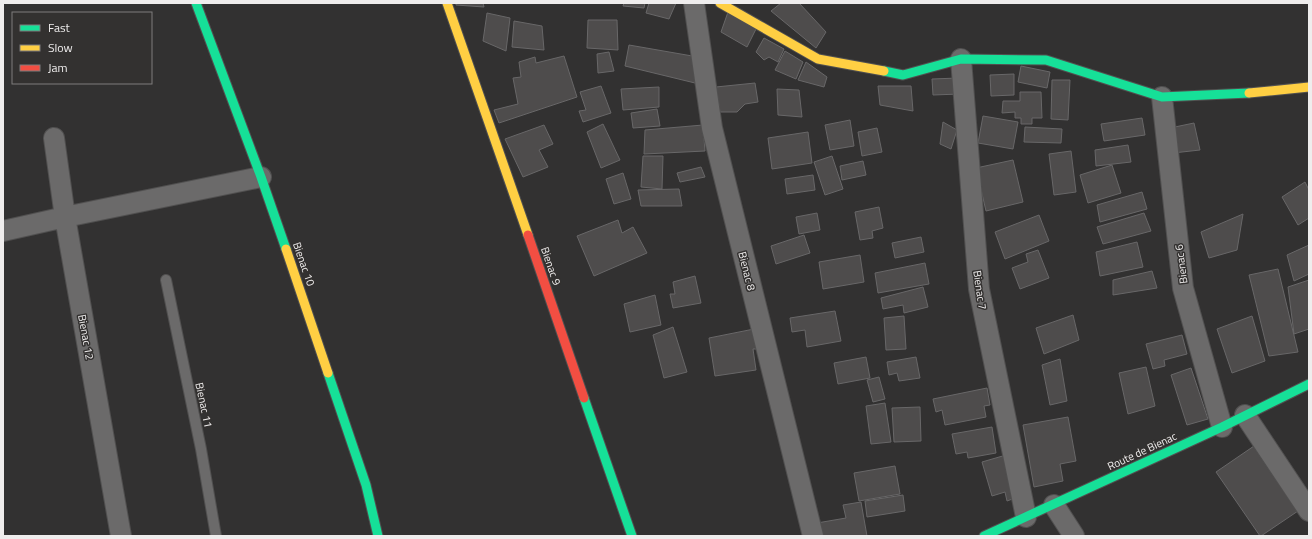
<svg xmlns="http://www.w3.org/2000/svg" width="1312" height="539" font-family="'Titillium Web',sans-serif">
<rect width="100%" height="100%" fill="#323131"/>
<path fill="#4e4c4c" stroke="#686768" d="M456 3H483L484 7 456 5Z
M624 3H645L644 8 623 6Z
M649 3H676L669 19 646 13Z
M781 3H799L826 32 816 48 771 11Z
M728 12 757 27 747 47 721 32Z
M487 13 510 18 506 51 483 41Z
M588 20H617L618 50 587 48Z
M514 21 542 26 544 50 512 47Z
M764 38 784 49 778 62 769 57 764 60 756 52Z
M629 45 698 57 695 83 625 66Z
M785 51 803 62 796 79 775 70Z
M609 52 614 71 598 73 597 54Z
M564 56 577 97 499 123 494 110 518 104 513 78 521 77 519 62 535 57 536 63Z
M806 62 827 77 824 87 798 80Z
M1021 66 1050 72 1047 88 1018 82Z
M1014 74V95L991 96 990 75Z
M958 78 960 94 933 95 932 79Z
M1052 80H1070L1068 120 1051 119Z
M755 83 758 102 745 104 737 112H720L716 87Z
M601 86 611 113 583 122 579 111 586 110 580 92Z
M878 86H911L913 111 880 105Z
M659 87V107L623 110 621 89Z
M777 89 799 90 802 117 778 115Z
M1020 92H1041L1042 118H1032V124H1021V118H1015V112L1002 113 1003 101H1020Z
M657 109 660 126 633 128 631 113Z
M983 116 1018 122 1013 149 978 143Z
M1142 118 1145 135 1104 141 1101 124Z
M850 120 854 146 830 150 825 125Z
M943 122 957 130 951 149 940 144Z
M1194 123 1200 150 1173 153 1170 128Z
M603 124 620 160 601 168 587 132Z
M544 125 553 144 539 150 548 167 523 177 505 139Z
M703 125 705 151 644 154 645 130Z
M1025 127 1062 129 1061 143 1024 142Z
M877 128 882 152 862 156 858 132Z
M808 132 812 163 772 169 768 138Z
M1128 145 1131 162 1096 166 1095 150Z
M1071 151 1076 192 1054 195 1049 154Z
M643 156H663L662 189 641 187Z
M832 156 843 189 825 195 814 162Z
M1013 160 1023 202 986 211 976 168Z
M863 161 866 175 842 180 840 166Z
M1112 165 1121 193 1088 203 1080 175Z
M701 167 705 177 680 182 677 173Z
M623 173 631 199 614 204 606 179Z
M813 175 815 190 787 194 785 179Z
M1305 182 1309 190V218L1298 225 1282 197Z
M679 189 682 206H641L638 190Z
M1142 192 1147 209 1100 222 1097 205Z
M879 207 883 228 872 231 873 238 860 240 855 212Z
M817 213 820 230 799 234 796 217Z
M1144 213 1151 231 1103 244 1097 227Z
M1243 214 1237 250 1209 258 1201 232Z
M1039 215 1049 241 1005 259 995 232Z
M618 220 622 233 633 227 647 253 594 276 577 236Z
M804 235 810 253 776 264 771 246Z
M921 237 924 252 895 258 892 243Z
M1137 242 1143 267 1100 276 1096 252Z
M1309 245V274L1294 281 1287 255Z
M1038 250 1049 278 1020 289 1012 268 1028 262 1026 254Z
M860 255 864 282 823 289 819 262Z
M925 263 929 284 878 293 875 273Z
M1278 269 1298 352 1269 356 1249 275Z
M1152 271 1157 288 1113 295V280Z
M695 276 701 303 673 308 670 294H675L673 282Z
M1309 280V329L1294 334 1288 287Z
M923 287 928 307 904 313 903 305 883 309 881 298Z
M655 295 661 325 630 332 624 304Z
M835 311 841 341 807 347 805 330 792 332 790 318Z
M1073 315 1079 340 1044 354 1036 328Z
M904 316 906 349 886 350 884 318Z
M1252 316 1265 361 1232 373 1217 329Z
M673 327 687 372 664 378 653 335Z
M759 328 763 349H753L756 370 715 376 709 338Z
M1182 335 1187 354 1164 360 1165 366 1153 369 1146 344Z
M866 357 870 378 838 384 834 363Z
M916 357 920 378 899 381 897 373 889 375 887 362Z
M1060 359 1067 401 1050 405 1042 365Z
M1146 367 1155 406 1128 414 1119 373Z
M1191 368 1208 419 1187 425 1171 375Z
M879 377 885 399 873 402 867 380Z
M987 388 990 405 984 406 986 417 945 425 942 410 936 412 933 399Z
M885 403 891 442 871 444 866 406Z
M920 407 921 441 894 442 892 408Z
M1068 417 1076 461 1060 464 1063 481 1034 487 1023 425Z
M992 427 996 453 968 458 967 452 956 454 952 434Z
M1254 446 1298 511 1261 536H1260L1216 472Z
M1006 455 1018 497 1007 501 1005 492 992 496 982 462Z
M895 466 900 494 859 501 854 473Z
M903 495 905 511 867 517 865 501Z
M861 502 867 536H820L817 523 846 518 843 505Z"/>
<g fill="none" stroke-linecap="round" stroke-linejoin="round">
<g stroke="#515050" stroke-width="12">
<path id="lane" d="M166 280 201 449 216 536"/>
</g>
<g stroke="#515050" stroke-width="22">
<path id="street" d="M694 3 712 128 813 536
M961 59 979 289 1026 517
M1162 97 1183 288 1222 427
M54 138 65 217 121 536
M3 231 65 217 261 177
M1245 415 1309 511
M1054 505 1074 536"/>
</g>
<g stroke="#515050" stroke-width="11">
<path id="fast" d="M196 3 261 177 286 249
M884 71 903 75 961 59 1046 60 1162 97 1249 93
M328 373 366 485 378 536
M584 398 632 536
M984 536 1222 427 1309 384"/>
</g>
<g stroke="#515050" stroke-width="11">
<path id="slow" d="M447 3 528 235
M720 3 818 59 884 71
M1249 93 1309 87
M286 249 328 373"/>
</g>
<g stroke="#515050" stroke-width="11">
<path id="jam" d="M528 235 584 398"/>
</g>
<use href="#lane" stroke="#6b6a6a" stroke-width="10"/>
<use href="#street" stroke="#6b6a6a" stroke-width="20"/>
<use href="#fast" stroke="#16e098" stroke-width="9"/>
<use href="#slow" stroke="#ffcf43" stroke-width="9"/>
<use href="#jam" stroke="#f24e42" stroke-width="9"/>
</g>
<g text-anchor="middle" stroke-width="3" stroke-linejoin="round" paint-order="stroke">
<g font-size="11" fill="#efeded" stroke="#333130">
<text transform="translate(304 264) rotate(71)" y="4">Bienac 10</text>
<text transform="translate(1181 264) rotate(-97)" y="4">Bienac 6</text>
<text transform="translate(551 266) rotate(71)" y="4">Bienac 9</text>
<text transform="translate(747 271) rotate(76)" y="4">Bienac 8</text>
<text transform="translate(980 290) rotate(82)" y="4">Bienac 7</text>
<text transform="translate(86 337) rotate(80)" y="4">Bienac 12</text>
<text transform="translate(204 405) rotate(78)" y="4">Bienac 11</text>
<text transform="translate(1142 451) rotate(-25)" y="4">Route de Bienac</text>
</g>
</g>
<rect width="1312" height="539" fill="none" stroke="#efeded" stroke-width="8"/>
<rect x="12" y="12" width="140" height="72" fill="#333130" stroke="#7e7c7c"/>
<rect x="20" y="25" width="20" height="6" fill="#16e098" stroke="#7e7c7c"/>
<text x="48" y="32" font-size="12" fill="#efeded">Fast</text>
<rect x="20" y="45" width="20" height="6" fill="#ffcf43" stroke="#7e7c7c"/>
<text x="48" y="52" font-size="12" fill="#efeded">Slow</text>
<rect x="20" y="65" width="20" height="6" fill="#f24e42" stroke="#7e7c7c"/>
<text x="48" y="72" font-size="12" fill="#efeded">Jam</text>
</svg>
